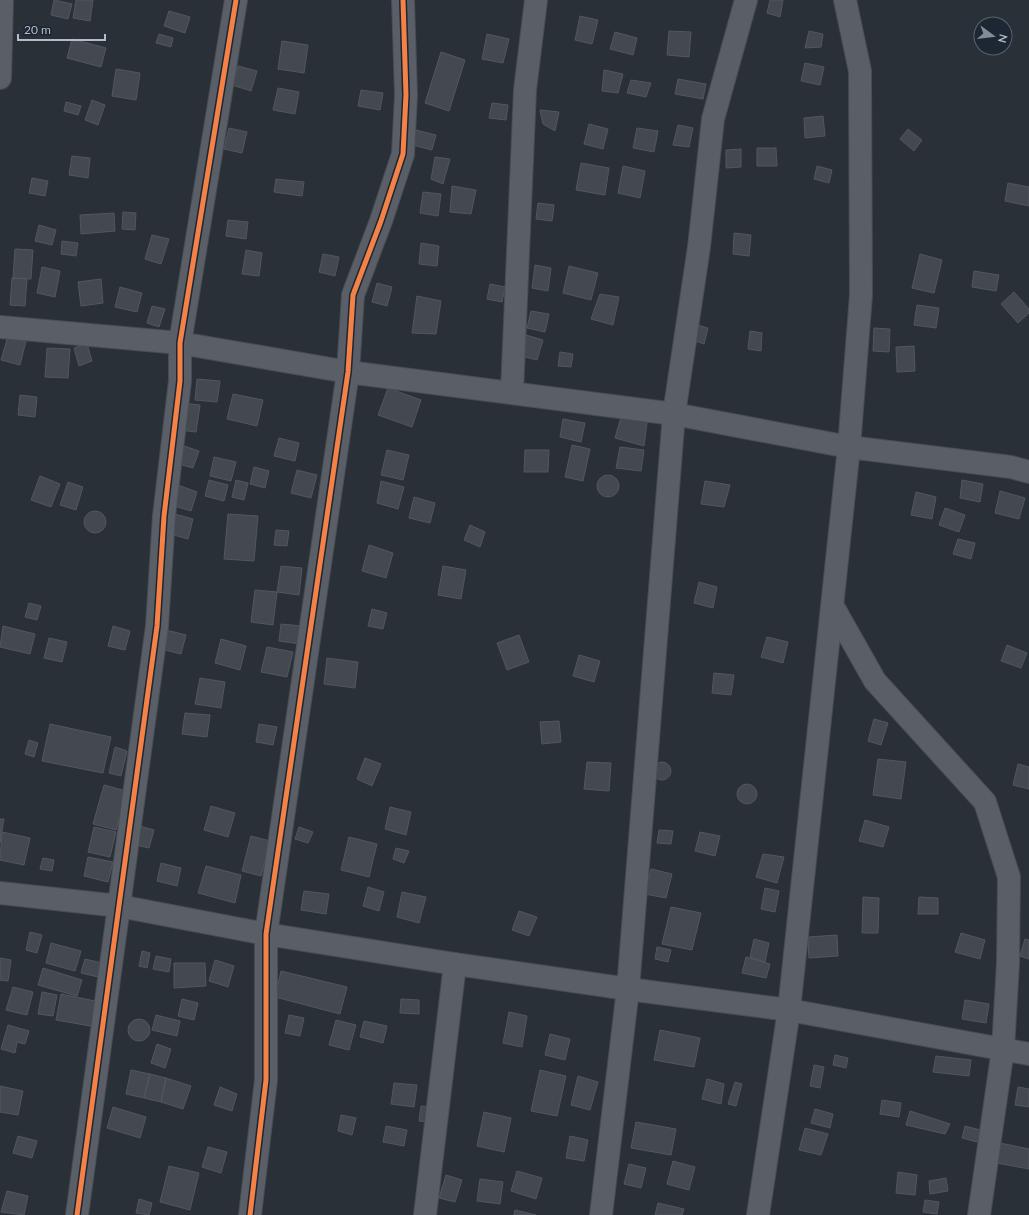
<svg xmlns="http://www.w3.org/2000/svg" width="1029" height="1215" font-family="Lato,sans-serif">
<rect width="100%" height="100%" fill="#2a3038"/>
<path fill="#444950" stroke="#52575f" d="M54 0 72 4 68 19 51 15Z
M76 0H93L90 21 73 18Z
M770 0H783L780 17 767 13Z
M169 11 190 17 185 33 164 26Z
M580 16 598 20 592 44 575 40Z
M669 31 691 32 689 57 667 55Z
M809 31 823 34 821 47 805 48Z
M615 32 637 38 633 55 610 49Z
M159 34 173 38 171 47 156 43Z
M487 34 509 39 503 63 482 59Z
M72 39 106 48 101 67 67 58Z
M282 41 308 45 304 73 278 69Z
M441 52 465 60 449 111 425 103Z
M805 63 824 67 820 85 801 81Z
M238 66 257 71 251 91 232 85Z
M116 69 140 73 136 100 112 96Z
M604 70 623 74 618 93 602 91Z
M678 79 706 84 703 99 675 94Z
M631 80 651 83 646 97 627 93Z
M278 88 299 92 295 114 273 110Z
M361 90 383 93 380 110 358 106Z
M92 100 105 105 98 125 85 120Z
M66 102 81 106 78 115 64 111Z
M492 103 508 105 506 120 489 118Z
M540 110 559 112 555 131 543 124Z
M823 116 825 136 805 138 804 118Z
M589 124 608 129 603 149 584 144Z
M678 125 693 128 689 147 673 145Z
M229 128 247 132 242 153 224 149Z
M637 128 658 131 654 152 633 148Z
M908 129 922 140 914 151 900 139Z
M416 130 436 135 432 150 413 145Z
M757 148H776L777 166H757Z
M741 149V167L726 168V150Z
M72 156 90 158 88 178 69 175Z
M435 157 450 159 443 184 431 179Z
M581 163 609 168 605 195 576 190Z
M623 166 645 171 640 198 618 193Z
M817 166 832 170 829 183 814 179Z
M32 178 48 181 45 196 29 193Z
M276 179 304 182 302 196 274 192Z
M1008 183 1029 187V206L1005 201Z
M452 186 476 190 471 214 450 212Z
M423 192 441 194 438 216 420 213Z
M538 203 554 205 552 221 536 219Z
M123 212 136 213 135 230 122 229Z
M114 213 115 231 81 234 80 215Z
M228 220 248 222 246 239 226 236Z
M39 225 56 230 52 245 35 241Z
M734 233 751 235 749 256 733 254Z
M152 235 169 239 161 264 145 259Z
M62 241 78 243 76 256 61 254Z
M421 243 439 246 437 266 419 264Z
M15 249 33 250 31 279 13 278Z
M246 250 262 253 259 276 242 274Z
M323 254 339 257 335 276 319 272Z
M920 254 942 260 934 293 912 288Z
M535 265 551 268 548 291 532 288Z
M569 266 598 273 591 300 563 293Z
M42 267 60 271 55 297 37 293Z
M974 271 999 275 996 291 972 287Z
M12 278 27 279 25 306 10 305Z
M101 279 103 303 81 306 78 282Z
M377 283 392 287 387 306 372 302Z
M490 284 505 287 502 302 487 299Z
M120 287 142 293 137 312 115 307Z
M1014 292 1029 309V313L1018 323 1001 304Z
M600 294 619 297 613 325 591 319Z
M417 296 441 301 436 334 412 333Z
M917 305 939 308 936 328 914 325Z
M152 306 165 309 159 327 147 323Z
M531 311 549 314 545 332 527 328Z
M697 325 708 328 704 344 693 340Z
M874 328 890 329 889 352 873 351Z
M750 331 762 333 761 351 748 349Z
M526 335 543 340 537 360 521 356Z
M8 336 26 341 20 365 1 360Z
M87 344 92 361 79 366 74 348Z
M914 346 915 371 897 372 896 347Z
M47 348 70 349 68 378 45 377Z
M560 352 573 354 571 367 558 366Z
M197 379 220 381 217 402 195 400Z
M388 388 421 400 412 427 378 415Z
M233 394 263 400 257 426 227 419Z
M20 395 37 397 35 417 18 415Z
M183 403 200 405 196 432 180 430Z
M621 417 647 422 644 446 615 438Z
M563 419 585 423 581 442 560 437Z
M279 438 299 443 295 461 274 456Z
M572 445 590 449 583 481 565 477Z
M184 446 199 451 193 468 178 464Z
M620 447 644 450 641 471 616 468Z
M387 450 409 455 403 480 381 475Z
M525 450H549L548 472H524Z
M214 457 236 462 231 481 210 476Z
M254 467 269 471 265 488 250 484Z
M297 470 317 475 311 498 291 493Z
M597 486a11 11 0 1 1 22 0a11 11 0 1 1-22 0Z
M40 476 60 484 51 507 31 500Z
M209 480 228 485 224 501 205 496Z
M236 480 248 483 244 500 232 497Z
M962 480 983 484 980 502 960 498Z
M381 481 404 487 398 509 377 503Z
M705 481 730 485 724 507 701 504Z
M68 482 83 487 76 510 60 505Z
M178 485 197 492 191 511 171 505Z
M1000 491 1025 498 1019 519 995 513Z
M916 492 936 497 932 519 911 515Z
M414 497 435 503 430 523 409 518Z
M945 508 965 515 959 532 939 525Z
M84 522a11 11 0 1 1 22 0a11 11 0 1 1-22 0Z
M175 514 193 519 188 539 170 534Z
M228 514 258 516 254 561 224 559Z
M470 525 485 532 480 547 464 540Z
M276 530 289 531 287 546 274 545Z
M958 539 975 543 971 559 953 554Z
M369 545 393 553 386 578 362 571Z
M281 566 302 568 299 595 277 592Z
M443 566 466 570 461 599 438 595Z
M699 582 717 587 713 608 694 603Z
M255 590 277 592 273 625 251 622Z
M29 603 41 606 37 620 25 617Z
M372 609 387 613 383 629 368 626Z
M281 624 302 626 300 644 279 641Z
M3 626 35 634 30 654 0 647Z
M113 626 130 631 125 650 108 646Z
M166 630 186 635 181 654 161 649Z
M519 635 529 662 507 670 497 643Z
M767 637 788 642 783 663 761 657Z
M49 638 67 642 62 662 44 658Z
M221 639 246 646 240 670 215 663Z
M1007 645 1027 653 1021 668 1001 661Z
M267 647 293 652 287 677 261 672Z
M579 655 600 661 594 682 573 676Z
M327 658 358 662 355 688 324 684Z
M714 673 734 675 731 695 712 693Z
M200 678 225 682 221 708 195 704Z
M185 713 210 715 207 737 182 734Z
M874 719 888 723 881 745 868 741Z
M559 721 561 742 542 744 540 722Z
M50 724 111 737 103 773 42 761Z
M259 724 277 727 273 745 256 742Z
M29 740 38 743 34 757 25 754Z
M115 747 127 751 121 776 109 773Z
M365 758 381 764 372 786 357 779Z
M878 759 906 762 901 799 873 795Z
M653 771a9 9 0 1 1 18 0a9 9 0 1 1-18 0Z
M587 762 611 763 609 791 584 789Z
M1018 764 1029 767V789L1013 785Z
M737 794a10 10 0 1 1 20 0a10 10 0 1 1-20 0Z
M104 785 126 791 116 830 93 824Z
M211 806 235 813 228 837 204 830Z
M390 807 411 812 406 835 385 829Z
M0 819H4L0 843Z
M865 820 889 827 883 847 859 841Z
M136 825 154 830 149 848 131 844Z
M94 827 116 832 110 857 88 852Z
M299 827 313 832 308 843 295 839Z
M659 830 673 831 671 844 657 843Z
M2 832 30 838 24 865 0 860Z
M700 832 720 836 715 856 695 851Z
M251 836 270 841 261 876 242 871Z
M349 837 377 844 369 877 341 870Z
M396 848 409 851 404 863 393 859Z
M763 854 784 857 777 883 756 877Z
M88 857 113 862 108 882 84 876Z
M43 858 54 860 52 871 40 869Z
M161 863 181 868 177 886 157 881Z
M206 866 241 875 235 903 198 893Z
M651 869 672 874 666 898 645 894Z
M368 887 384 892 379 911 363 906Z
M765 888 779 891 775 912 761 909Z
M304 891 329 894 326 914 301 910Z
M402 892 426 897 419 923 397 917Z
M863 897 879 898 878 933H862Z
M919 897 938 898V914H918Z
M671 907 701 913 692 950 662 944Z
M519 911 537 917 529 936 512 930Z
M30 932 42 935 37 953 26 950Z
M961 933 985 940 980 959 955 952Z
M837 935 838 956 809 958 808 937Z
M754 939 769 943 765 962 750 957Z
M1025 939 1029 940V959L1020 956Z
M51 943 81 951 75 971 46 963Z
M657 947 671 950 668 962 655 959Z
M142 951 150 953 147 968 139 966Z
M156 956 171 959 169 972 153 969Z
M746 957 770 964 766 978 742 973Z
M0 958 11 960 8 981 0 980Z
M85 959 102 963 98 977 81 973Z
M215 960 234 966 228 987 209 981Z
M174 963H205L206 986 174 988Z
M43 968 82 980 77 996 38 985Z
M281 971 347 987 340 1014 275 997Z
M13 987 33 992 27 1015 6 1010Z
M42 992 57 995 53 1016 38 1014Z
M61 994 100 1002 96 1027 56 1020Z
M182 999 198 1003 194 1020 178 1016Z
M401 999 419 1000V1014L400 1013Z
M965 1000 989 1004 986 1023 962 1019Z
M509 1012 527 1016 522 1047 503 1043Z
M156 1015 180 1021 177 1036 152 1030Z
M289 1015 304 1018 300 1036 285 1033Z
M128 1030a11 11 0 1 1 22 0a11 11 0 1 1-22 0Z
M336 1020 356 1025 349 1050 329 1045Z
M364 1021 387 1026 383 1043 360 1037Z
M8 1025 29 1031 25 1044 17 1042 15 1053 1 1049Z
M660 1030 700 1038 694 1067 654 1060Z
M550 1034 570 1039 565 1060 545 1055Z
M157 1044 171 1049 165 1068 151 1063Z
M835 1055 848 1058 846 1068 833 1065Z
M936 1056 971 1060 969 1076 933 1072Z
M814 1065 824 1067 820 1088 810 1086Z
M131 1070 150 1074 144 1098 126 1094Z
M540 1070 566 1076 557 1116 531 1111Z
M150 1074 166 1078 161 1102 144 1098Z
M578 1076 598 1082 590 1110 571 1105Z
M166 1078 191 1086 183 1109 161 1102Z
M707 1079 724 1084 721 1104 702 1099Z
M735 1082 742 1084 736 1106 728 1104Z
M394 1083 417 1085 414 1107 391 1104Z
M0 1086 23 1091 18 1115 0 1112Z
M220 1087 237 1094 232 1111 214 1105Z
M1018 1087 1029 1089V1107L1015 1105Z
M882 1100 901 1103 899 1117 880 1114Z
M421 1106 430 1107 429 1122 419 1121Z
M113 1107 146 1117 140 1138 107 1128Z
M815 1109 833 1114 830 1128 811 1123Z
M910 1111 950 1124 945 1134 906 1125Z
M484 1112 511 1118 504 1152 477 1146Z
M341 1115 356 1118 352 1135 338 1131Z
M636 1122 676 1129 671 1155 631 1148Z
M386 1126 407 1130 404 1146 383 1142Z
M965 1126 984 1131 981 1143 962 1138Z
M805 1128 828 1134 821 1155 799 1150Z
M18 1136 37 1141 32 1158 13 1153Z
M570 1136 588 1140 584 1161 566 1158Z
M1000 1143 1029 1149V1169L997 1163Z
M208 1147 227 1152 221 1173 202 1167Z
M673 1161 695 1167 689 1190 667 1184Z
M629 1164 646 1168 641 1188 624 1184Z
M169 1166 199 1173 190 1210 160 1202Z
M517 1171 542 1178 536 1199 511 1191Z
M898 1172 917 1175 915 1195 896 1193Z
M446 1175 462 1180 455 1202 439 1198Z
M946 1178 948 1191 930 1194 929 1181Z
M480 1179 503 1182 500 1204 477 1201Z
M7 1191 28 1196 24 1215 1 1212Z
M139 1199 152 1203 149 1215 136 1213Z
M925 1200 939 1202 937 1214 923 1212Z
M658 1203 684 1209 682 1215H655Z
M515 1210 536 1215H514Z"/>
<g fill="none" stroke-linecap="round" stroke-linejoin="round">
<g stroke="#484c53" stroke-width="24">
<path id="minor" d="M0 78 2 0
M0 327 180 343 348 372 674 414 849 447 1011 467 1029 472
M512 392 525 90 536 0
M832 605 875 681 985 802 1009 877 1008 963 1003 1049 979 1215
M0 893 119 906 266 934 455 964 628 989 789 1010 1029 1054
M77 1215 157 626 164 516 180 381V343L236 0
M250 1215 266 1080V934L348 372 353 295 381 221 403 154 406 95 403 0
M425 1215 455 964
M601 1215 628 989 674 414 699 247 713 119 746 0
M758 1215 789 1010 849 447 861 295 860 71 845 0"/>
</g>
<use href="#minor" stroke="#5a5e66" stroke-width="22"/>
<g stroke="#1d2633" stroke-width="8">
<path id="cycleway" d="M77 1215 157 626 164 516 180 381V343L236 0
M250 1215 266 1080V934L348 372 353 295 381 221 403 154 406 95 403 0"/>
</g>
<use href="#cycleway" stroke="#f48246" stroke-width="5"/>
</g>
<g transform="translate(993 36) rotate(105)"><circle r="19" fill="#1d2633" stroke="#59626f"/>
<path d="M0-3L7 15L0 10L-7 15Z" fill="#848b96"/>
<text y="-6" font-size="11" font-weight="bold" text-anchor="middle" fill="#b4bcc9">N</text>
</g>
<path d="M18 34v6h87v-6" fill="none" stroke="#b4bcc9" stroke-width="2"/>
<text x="24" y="34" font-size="12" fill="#b4bcc9" stroke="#1d2633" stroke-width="3" paint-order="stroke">20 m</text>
</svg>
